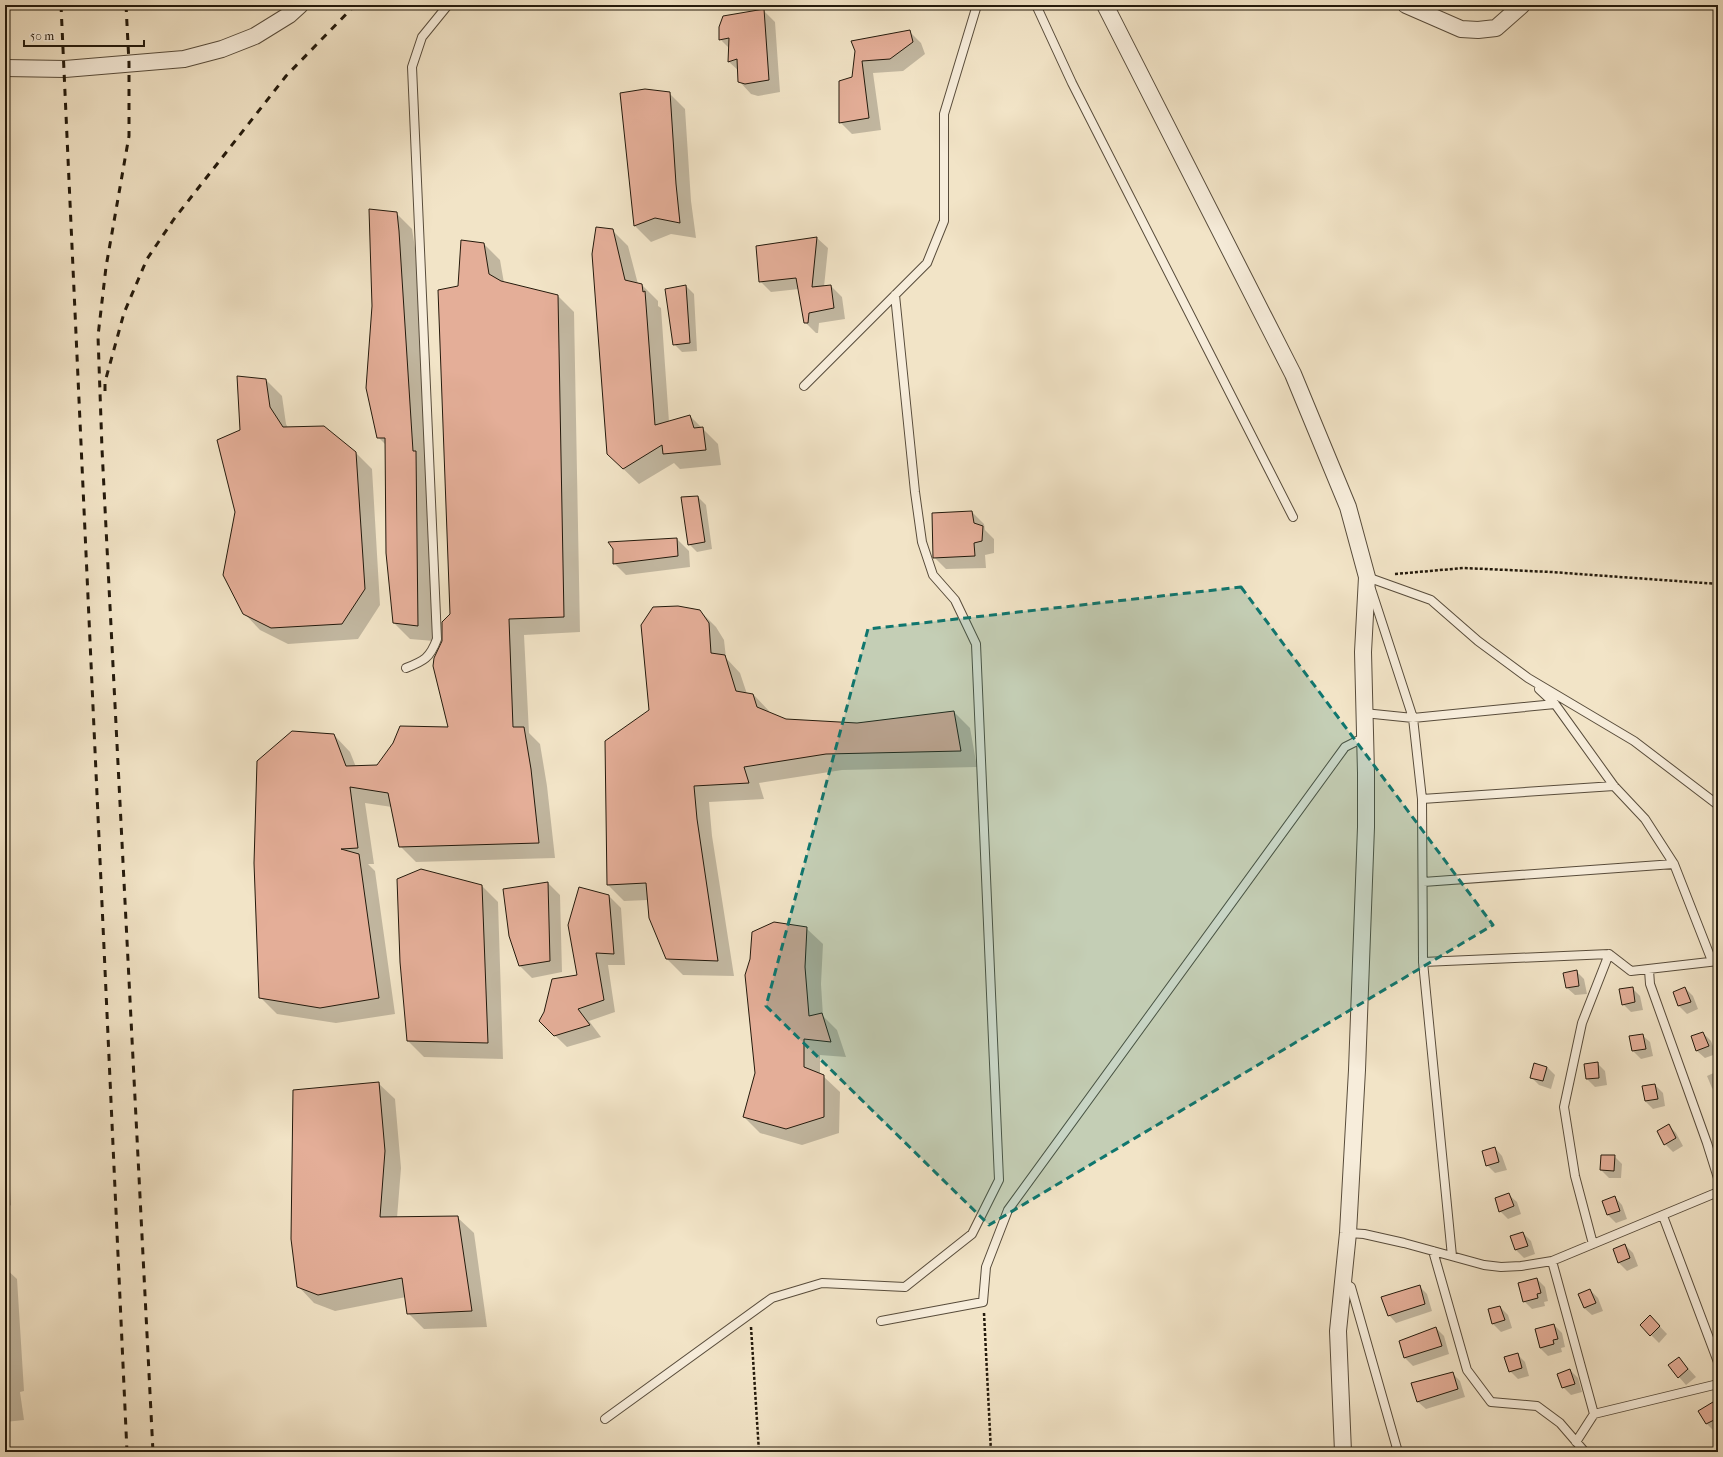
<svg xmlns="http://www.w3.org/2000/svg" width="1723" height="1457" font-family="'IM FELL French Canon',serif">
<rect width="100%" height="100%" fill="#f2e4c7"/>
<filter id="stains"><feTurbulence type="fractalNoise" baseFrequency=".005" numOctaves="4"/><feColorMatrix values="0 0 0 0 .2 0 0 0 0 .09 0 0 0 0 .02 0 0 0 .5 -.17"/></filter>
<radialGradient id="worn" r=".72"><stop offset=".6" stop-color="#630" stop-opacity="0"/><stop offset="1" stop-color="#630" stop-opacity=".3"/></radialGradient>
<path fill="#0003" d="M763 10 775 22 780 92 758 96 751 94 739 81V71L729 62V48L720 39Z
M909 31 921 43 925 54 903 71 873 73 881 130 852 134 840 122 853 78 856 51Z
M669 93 685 109 691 201 696 238 671 234 651 242 635 226Z
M396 213 412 229 415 248 429 465 434 641 410 639 394 623 386 445 378 437 373 306Z
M612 230 628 246 638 284 642 285 658 301V306L661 308 669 422 690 416 718 444 721 465 680 469 674 463 639 484 607 453Z
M817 238 828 248 824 287 831 286 842 297 845 319 819 323 818 333H816L805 322 799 289 771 292 760 281 757 247Z
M484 244 500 260 504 283 558 296 574 312 580 632 524 635 529 733 540 744 547 786 555 858 416 862 400 846 392 807 365 803 374 864H368L375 871 395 1014 336 1023 277 1014 260 997 334 735 350 752 356 767 378 766 449 728 443 641 451 615 459 286Z
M686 286 694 294 697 351 682 352 674 344Z
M266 380 282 396 286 424 288 428 356 453 372 469 380 605 358 639 288 644 260 630 244 613 236 512 241 431Z
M698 497 706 505 712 549 697 552 689 544Z
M972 512 984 524 985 530 994 539V553L985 555 986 568 946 569 934 557Z
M677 539 689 551 690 567 626 575 614 563Z
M700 611 716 627 724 640 726 658 740 673 747 694H753L769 711 770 714 786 720 857 724 954 712 970 728 977 767 842 770 759 783 764 799 709 802 712 836 734 976 683 975 667 959 648 900 624 901 608 885 606 741 650 711Z
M548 883 560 895 562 972 532 978 520 966 510 936Z
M482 886 498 902 503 1059 424 1057 408 1041Z
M609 896 621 908 625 965H608L615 1012 589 1021 601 1037 567 1047 540 1021 578 976Z
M806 928 823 944 821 984 823 1016 837 1030 846 1057 820 1055V1075L823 1076 840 1092 839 1133 802 1145 760 1133 744 1117Z
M1576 971 1584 979 1587 994 1575 995 1567 988Z
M1632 988 1640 996 1643 1010 1631 1012 1623 1004Z
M1685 988 1693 996 1698 1009 1687 1014 1679 1006 1674 992Z
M1703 1033 1711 1041 1716 1054 1705 1058 1697 1051Z
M1642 1035 1650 1042 1653 1056 1641 1059 1633 1051Z
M1597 1063 1605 1071 1607 1085 1595 1087 1587 1079Z
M1547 1067 1555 1075 1551 1089 1539 1085 1531 1077Z
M1718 1071V1094L1712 1088 1707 1076Z
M378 1083 395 1099 401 1168 397 1218 457 1217 474 1233 487 1327 424 1329 408 1313 406 1297 335 1311 314 1303 298 1286Z
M1655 1085 1663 1093 1665 1106 1653 1109 1645 1101Z
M5 1112 11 1205 5 1209Z
M1668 1125 1676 1133 1683 1146 1673 1152 1665 1144Z
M1495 1148 1502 1156 1507 1170 1495 1173 1487 1165Z
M1614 1156 1622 1164 1621 1178H1609L1601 1170Z
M1509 1195 1517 1202 1521 1214 1508 1219 1500 1211Z
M1615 1197 1622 1205 1627 1219 1616 1223 1608 1215 1603 1201Z
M1523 1233 1531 1241 1535 1254 1524 1258 1516 1250 1511 1236Z
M1625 1245 1633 1253 1638 1266 1627 1271 1619 1263 1614 1250Z
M5 1268 17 1279 24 1391 20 1392 24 1420 5 1422Z
M1537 1279 1545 1287 1548 1301 1544 1302 1545 1306 1532 1309 1524 1301Z
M1419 1286 1427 1294 1432 1311 1396 1323 1389 1315Z
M1590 1290 1598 1298 1603 1311 1592 1315 1584 1308Z
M1500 1307 1508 1315 1512 1328 1501 1332 1493 1324 1489 1310Z
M1650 1316 1667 1334 1659 1343 1641 1325Z
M1554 1325 1562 1333 1565 1347 1561 1348 1562 1352 1548 1356 1540 1348 1536 1329Z
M1436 1328 1444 1336 1449 1354 1413 1366 1405 1358 1400 1341Z
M1517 1354 1525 1362 1529 1376 1518 1379 1510 1371Z
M1679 1358 1696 1377 1686 1385 1679 1377Z
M1570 1370 1578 1378 1582 1392 1571 1395 1563 1387Z
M1452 1373 1460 1381 1465 1397 1426 1409 1418 1402 1412 1384Z
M1700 1412 1718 1413V1430L1715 1432 1707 1424Z"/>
<path fill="#e4ae98" stroke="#241a0c" d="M764 9 769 80 745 84 738 82 737 59 728 62 729 38 719 40V27L723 16Z
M910 30 913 42 890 59 862 61 869 118 839 123V81L852 77 855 51 851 41Z
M645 89 670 92 676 184 680 223 655 218 634 226 620 93Z
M369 209 397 212 399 231 413 451H416L418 626 393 623 386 553 385 438H377L366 388 372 306Z
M596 227 613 229 625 280 642 284 643 292 645 291 655 425 690 415 694 428 703 427 706 450 663 454 662 445 623 469 607 454 592 254Z
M817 237 812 287 831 285 834 308 809 313 808 323H804L796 278 759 282 756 246Z
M461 240 484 243 489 274 501 281 558 295 564 617 509 619 513 727H524L531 769 539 843 399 847 388 793 350 787 358 848 341 849 359 854 379 998 320 1008 259 998 254 863 257 761 292 731 334 734 346 766 377 765 393 743 400 726 448 727 433 666 434 658 442 641V622L450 614 438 290 458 286Z
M686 285 690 343 673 345 665 289Z
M237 376 266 379 270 407 283 427 324 426 356 452 365 589 342 624 271 628 243 614 223 575 235 512 217 440 240 430Z
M698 496 705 542 688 545 681 497Z
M972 511 974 523 983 526 982 541 974 543 975 556 933 558 932 513Z
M677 538 678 556 613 564V549L608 542Z
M678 606 700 610 709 623 711 653 725 655 736 691 753 694 757 707 786 719 857 723 954 711 961 751 826 754 744 767 749 783 694 786 697 819 718 961 666 959 649 918 646 883 607 885 605 741 649 710 641 625 653 607Z
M421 869 482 885 488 1043 407 1041 400 962 397 879Z
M548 882 550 961 519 966 509 936 503 889Z
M579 887 609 895 614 954 596 953 604 1000 578 1009 590 1025 554 1036 539 1021 544 1012 552 979 577 975 568 925Z
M774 922 807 927 805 967 809 1016 822 1013 831 1042 804 1039V1067L824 1075V1117L786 1129 743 1117 755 1073 745 975 750 959 752 932Z
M1577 970 1579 986 1566 988 1563 973Z
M1633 987 1635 1002 1622 1005 1619 989Z
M1685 987 1691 1002 1678 1006 1673 992Z
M1703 1032 1709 1046 1696 1051 1691 1036Z
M1643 1034 1646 1049 1632 1051 1629 1036Z
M1598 1062 1599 1078 1586 1079 1584 1064Z
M1534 1063 1547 1067 1543 1081 1530 1078Z
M379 1082 385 1151 380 1217 458 1216 472 1311 407 1314 402 1278 318 1295 297 1287 291 1239 293 1090Z
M1655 1084 1658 1099 1645 1101 1642 1086Z
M1669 1124 1676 1138 1664 1145 1657 1131Z
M1495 1147 1499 1162 1486 1166 1482 1151Z
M1601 1155H1615L1614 1171 1600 1170Z
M1509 1193 1514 1206 1499 1212 1495 1198Z
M1615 1196 1620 1211 1607 1215 1602 1201Z
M1523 1232 1528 1246 1515 1250 1510 1236Z
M1625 1244 1630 1258 1618 1263 1613 1249Z
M1537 1278 1541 1293 1537 1294 1538 1298 1523 1302 1518 1283Z
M1420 1285 1425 1304 1388 1316 1381 1297Z
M1590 1289 1596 1303 1584 1308 1578 1294Z
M1500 1306 1505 1320 1492 1324 1488 1309Z
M1650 1315 1660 1326 1650 1336 1640 1325Z
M1554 1324 1558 1339 1553 1340 1554 1344 1540 1348 1535 1329Z
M1436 1327 1442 1346 1404 1358 1399 1341Z
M1518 1353 1522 1368 1509 1372 1504 1357Z
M1679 1357 1688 1369 1678 1378 1668 1365Z
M1570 1369 1575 1384 1562 1388 1557 1374Z
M1453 1372 1458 1389 1417 1402 1411 1383Z
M1718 1399V1418L1706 1424 1698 1411Z"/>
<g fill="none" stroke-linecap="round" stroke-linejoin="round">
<g stroke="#584c3b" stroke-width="10">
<path id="lane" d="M1036 5 1072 83 1293 517
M804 386 927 263 944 221V114L977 5
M1367 577 1431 600 1478 641 1528 678 1634 741 1718 805
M1371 589 1413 718 1422 799 1423 962 1452 1256
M406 668C424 661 430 658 437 639L412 67 422 37 448 5
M1539 689 1555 704 1614 786 1645 819 1674 864 1712 961
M1364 713 1413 718 1555 704
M1422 799 1614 786
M1423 882 1674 864
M1423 962 1609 954 1631 971 1718 961
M1649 970 1650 984 1707 1143 1718 1178
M1663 1216 1718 1362
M1348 1233 1364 1234 1404 1243 1484 1265 1501 1267 1521 1266 1552 1261 1718 1192
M1593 1244 1575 1176 1564 1107 1582 1023 1609 954
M1433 1251 1467 1370 1491 1402 1537 1406 1560 1423 1585 1452
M1552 1261 1594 1414
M1343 1282 1351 1287 1398 1452
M881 1321 983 1302 986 1267 1008 1210 1345 747 1365 737
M605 1419 772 1298 822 1283 905 1287 972 1234 999 1180 976 644 955 600 933 575 922 542 915 492 895 295
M1576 1442 1594 1414 1718 1384"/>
</g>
<g stroke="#584c3b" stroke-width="18">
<path id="street" d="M1105 5 1293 374 1348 507 1367 577 1363 652 1366 773V827L1357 1070 1348 1233 1338 1331 1343 1452
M1406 5 1461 29 1478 30 1496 28 1522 5
M5 68 65 69 184 59 222 49 255 36 289 15 300 5"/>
</g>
<path stroke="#241a0c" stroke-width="2.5" stroke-dasharray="3 2" stroke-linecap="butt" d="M1395 574 1464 568 1551 572 1718 584
M984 1313 991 1452
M751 1327 759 1452"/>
<use href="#lane" stroke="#f7eddb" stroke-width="8"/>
<use href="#street" stroke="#f7eddb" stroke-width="16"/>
<path stroke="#241a0c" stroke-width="3" stroke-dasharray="7 7" stroke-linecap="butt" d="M61 5 127 1452
M126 5 129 63V136L106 267 98 336 102 449 153 1452
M105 391V382L124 313 147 259 174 219 286 76 355 5"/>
</g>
<path fill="#0f766e" fill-opacity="0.2" stroke="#0f766e" stroke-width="3" stroke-dasharray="8 5" stroke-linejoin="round" d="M1241 587 1493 925 989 1225 766 1006 868 629Z"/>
<rect width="1723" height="1457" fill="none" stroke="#f2e4c7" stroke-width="20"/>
<rect x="6" y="6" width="1711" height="1445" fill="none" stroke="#241a0c" stroke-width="2"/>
<rect x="10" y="10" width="1703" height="1437" fill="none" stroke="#241a0c"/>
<path d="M24 40v6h120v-6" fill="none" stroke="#241a0c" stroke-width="2"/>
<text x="30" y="40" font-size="12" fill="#241a0c" stroke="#f7eddb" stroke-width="3" paint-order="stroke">50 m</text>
<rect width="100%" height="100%" filter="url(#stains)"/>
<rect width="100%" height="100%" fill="url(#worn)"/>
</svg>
